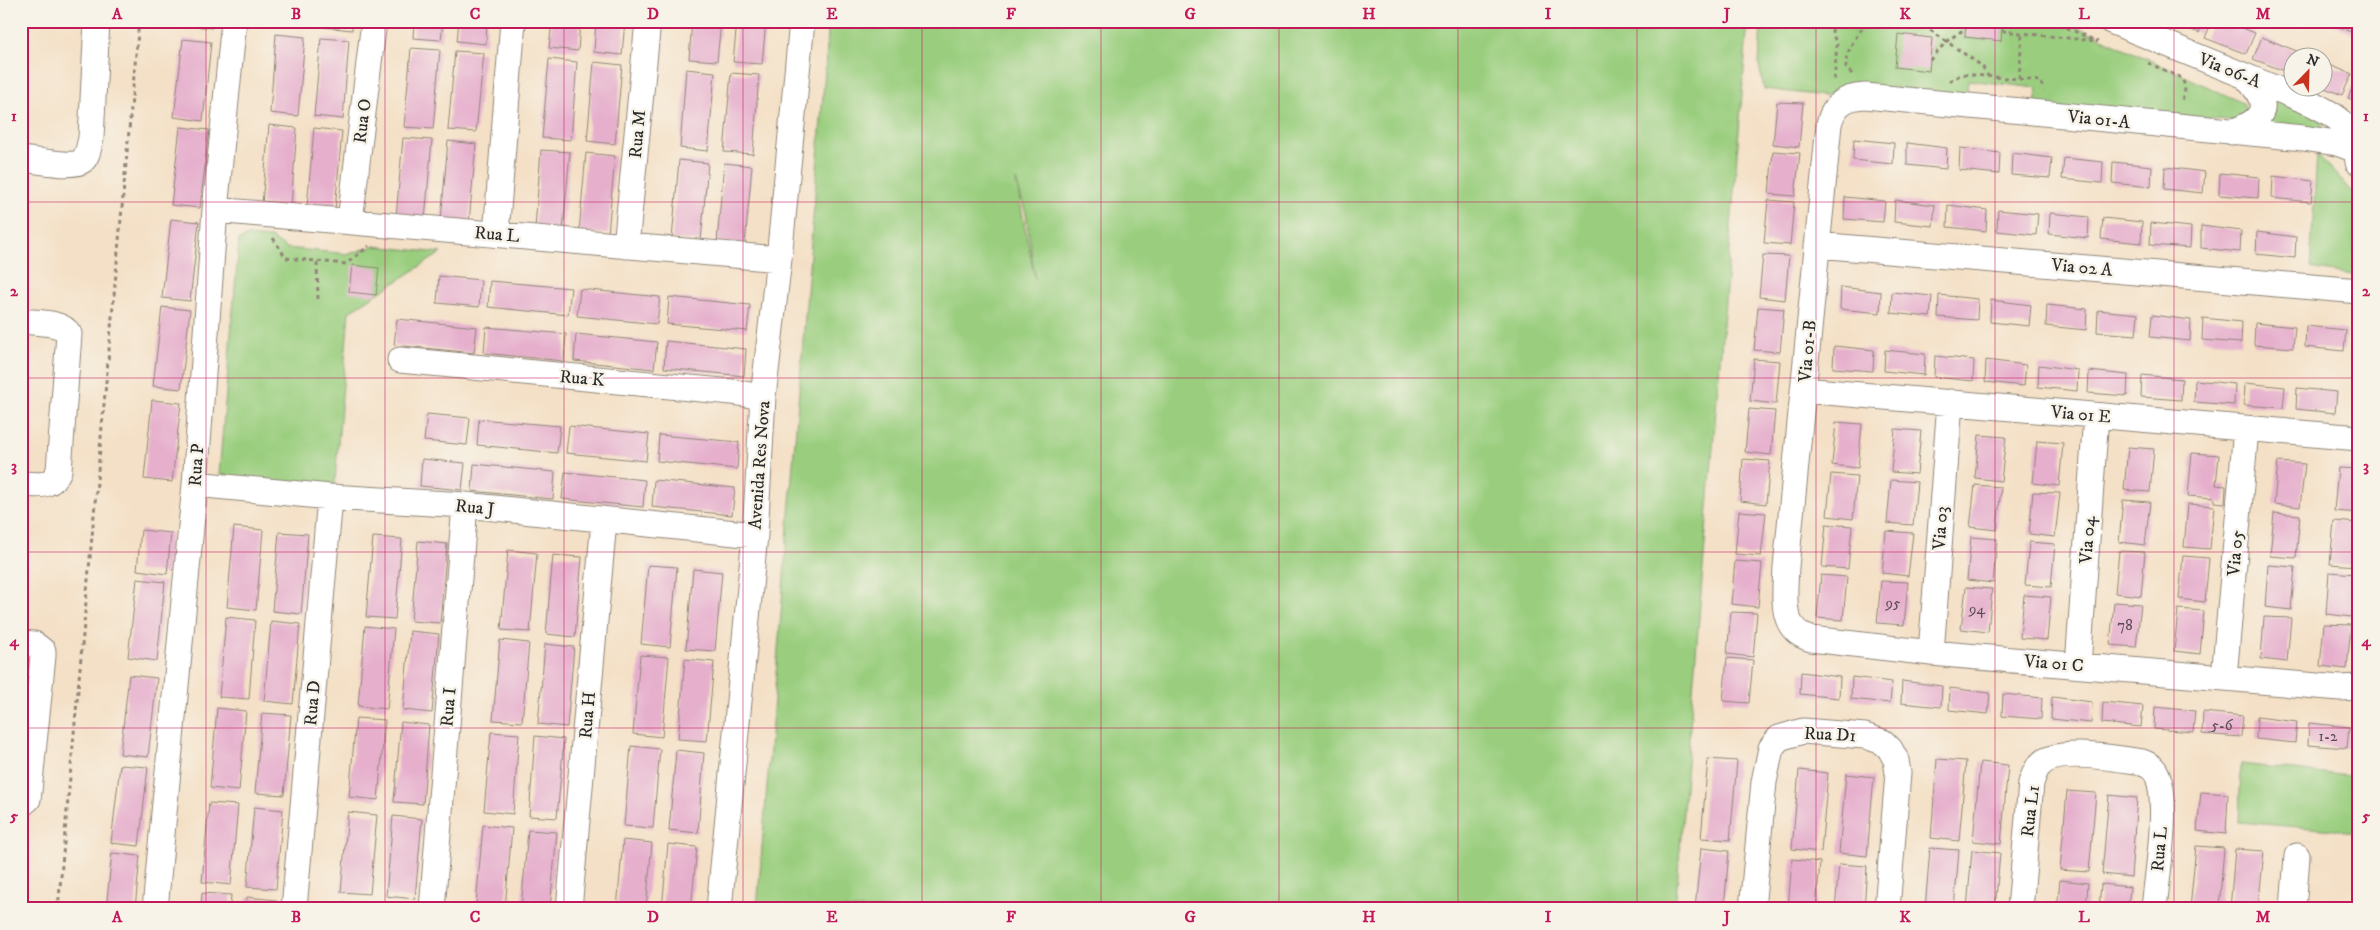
<svg xmlns="http://www.w3.org/2000/svg" width="2380" height="930" font-family="'IM FELL DW Pica',serif">
<rect width="100%" height="100%" fill="#f7f3e8"/>
<filter id="ink" filterUnits="userSpaceOnUse"><feTurbulence type="fractalNoise" baseFrequency=".02" numOctaves="2"/><feDisplacementMap in="SourceGraphic" scale="10" xChannelSelector="R" yChannelSelector="G"/><feConvolveMatrix kernelMatrix="1 2 1 2 8 2 1 2 1" color-interpolation-filters="sRGB"/></filter>
<filter id="wash" filterUnits="userSpaceOnUse"><feTurbulence type="fractalNoise" baseFrequency=".0096" numOctaves="4" result="noise"/><feDisplacementMap in="SourceGraphic" scale="20" xChannelSelector="R" yChannelSelector="G"/><feGaussianBlur stdDeviation="1.12" result="paint"/><feColorMatrix in="noise" values="0 0 0 0 0 0 0 0 0 0 0 0 0 0 0 0 0 1.4 0 .05"/><feComposite in="paint" operator="in"/></filter>
<g filter="url(#wash)">
<rect width="100%" height="100%" fill="#f4e0c6"/>
<path fill="#9ace7e" stroke="#627c54" fill-rule="evenodd" d="M829 21H1748L1675 909H757ZM1016 180 1026 214 1035 279 1016 181Z
M1761 21H2065L2243 103 2248 114 2245 121 2035 107 2037 88 1968 80 1966 100 1843 86 1825 96 1764 89 1759 65Z
M2271 94 2326 123 2318 130 2269 125 2273 114Z
M2317 154 2359 200V276L2310 268Z
M248 236 271 238 286 248 349 254 374 246 441 253 349 312 334 492 219 474 239 240Z
M2241 764 2359 777V832L2239 822Z"/>
<g id="blocks">
<path fill="#e6b0cd" d="M184 21H213L212 28 184 25Z
M279 21H308L307 26 279 24Z
M324 21H352V30L323 27Z
M414 21H443L441 40 413 38Z
M459 21H487L486 44 457 41Z
M552 21H580L578 51 549 48Z
M596 21H625L622 55 594 52Z
M692 21H721L717 61 689 59Z
M737 21H766L762 64 733 62Z
M1966 21H2003L2001 41 1965 37Z
M2168 21H2204L2199 33Z
M2212 21H2225L2255 33 2246 54 2205 38Z
M2324 21H2359V23L2354 33Z
M276 34 305 37 298 116 270 113Z
M1898 34 1932 38 1929 71 1895 67Z
M2262 37 2304 54 2302 58H2292V74L2253 59Z
M321 38 349 40 343 119 314 116Z
M183 39 211 42 203 121 174 117Z
M411 48 440 50 433 129 404 127Z
M455 51 484 53 476 132 448 130Z
M549 59 577 62 571 140 542 138Z
M594 62 622 65 615 144 587 141Z
M2322 62 2352 74 2342 95 2322 87Z
M686 69 715 72 708 151 680 148Z
M731 73 759 75 753 154 724 152Z
M2357 77H2359V102L2348 98Z
M1777 102 1803 103 1799 147 1773 144Z
M269 125 297 128 291 206 262 204Z
M180 127 209 130 200 208 171 205Z
M314 128 342 131 335 210 307 207Z
M403 138 432 140 425 220 396 217Z
M1854 139 1894 143 1893 164 1853 160Z
M448 141 476 144 469 223 441 220Z
M1907 143 1947 148 1946 169 1907 165Z
M1960 148 2000 153 1999 174 1959 170Z
M541 150 570 152 563 231 535 228Z
M1773 151 1800 153 1795 196 1769 194Z
M586 153 615 156 608 234 579 232Z
M2012 153 2052 158 2050 178 2011 175Z
M2064 158 2103 162 2102 183 2062 179Z
M679 160 708 163 701 241 672 239Z
M2113 162 2152 166 2151 187 2112 183Z
M724 163 752 166 745 244 717 242Z
M2165 167 2205 172 2203 193 2164 189Z
M2220 173 2259 177 2258 198 2219 195Z
M2273 176 2313 181 2311 202 2272 198Z
M1845 197 1885 201 1883 222 1844 219Z
M1768 200 1794 202 1790 245 1764 243Z
M1895 200 1935 205 1933 226 1894 222Z
M1948 205 1987 210 1986 231 1947 227Z
M1998 210 2038 214 2036 235 1997 231Z
M2050 213 2089 217 2088 238 2049 234Z
M2103 218 2142 222 2141 243 2101 239Z
M171 219 199 222 190 301 162 298Z
M2151 223 2191 227 2190 248 2150 245Z
M2201 226 2241 231 2240 252 2201 248Z
M2257 232 2296 237 2295 258 2256 254Z
M1763 255 1789 256 1785 300 1759 297Z
M352 265 379 268 376 295 349 292Z
M439 276 481 280 479 307 437 303Z
M490 281 571 288 568 315 488 307Z
M1841 287 1881 292 1880 313 1840 309Z
M580 289 660 297 657 324 577 316Z
M1892 292 1932 296 1930 317 1891 313Z
M1939 295 1978 299 1977 320 1938 317Z
M669 297 750 305 747 331 667 324Z
M1991 300 2031 305 2029 326 1990 322Z
M2047 305 2087 309 2086 330 2046 326Z
M162 307 190 310 181 389 153 386Z
M1758 307 1784 309 1780 352 1754 350Z
M2098 310 2138 314 2136 335 2097 332Z
M2152 315 2191 320 2190 341 2150 337Z
M2203 318 2242 322 2241 343 2202 340Z
M397 319 477 327 474 353 394 345Z
M2255 323 2295 327 2293 348 2254 345Z
M2306 326 2346 330 2344 351 2305 347Z
M486 327 566 334 564 361 484 353Z
M576 334 657 342 654 369 574 361Z
M666 341 746 349 744 376 664 368Z
M1834 346 1874 350 1873 371 1833 368Z
M1885 350 1925 354 1924 375 1884 371Z
M1935 356 1974 360 1973 381 1934 377Z
M1754 359 1780 361 1776 404 1750 401Z
M1986 360 2026 365 2024 386 1985 382Z
M2039 365 2078 370 2077 391 2038 387Z
M2089 371 2128 375 2127 396 2088 393Z
M2142 375 2182 379 2181 400 2141 397Z
M2195 380 2235 384 2234 405 2194 402Z
M2245 383 2285 387 2283 408 2244 405Z
M2297 388 2337 392 2335 413 2296 409Z
M152 400 181 403 172 482 144 479Z
M1749 409 1775 411 1771 455 1745 452Z
M427 414 470 418 467 445 424 441Z
M479 419 560 426 557 453 477 445Z
M1836 422 1862 424 1858 468 1832 465Z
M569 426 649 434 646 461 566 453Z
M1895 429 1921 431 1917 474 1891 472Z
M659 435 739 442 737 469 657 461Z
M1979 435 2006 437 2001 481 1975 478Z
M2037 441 2063 443 2059 486 2033 483Z
M2128 447 2154 449 2150 492 2124 490Z
M2192 453 2219 455 2216 485 2226 486 2225 503 2214 502V498L2188 496Z
M422 459 465 463 462 490 420 486Z
M1743 459 1770 461 1766 504 1740 501Z
M2278 462 2305 464 2300 507 2274 504Z
M474 464 555 472 553 499 472 491Z
M2338 468 2359 469V513L2334 511Z
M565 472 645 480 643 507 562 499Z
M1831 474 1857 476 1853 519 1827 516Z
M654 480 735 488 732 515 652 507Z
M1891 480 1917 482 1913 525 1887 523Z
M1975 485 2001 487 1997 530 1970 527Z
M2033 492 2060 493 2055 537 2029 534Z
M2123 500 2150 502 2145 545 2119 542Z
M2188 504 2214 506 2210 549 2184 547Z
M1739 511 1766 513 1761 556 1735 554Z
M2274 513 2300 515 2296 558 2270 556Z
M2334 521 2359 523 2356 566 2330 564Z
M1826 524 1852 526 1848 569 1822 567Z
M234 527 263 530 256 610 227 607Z
M141 530 171 533 167 574 137 570Z
M1886 531 1913 533 1908 576 1882 573Z
M279 532 308 534 301 614 272 611Z
M373 537 402 539 395 619 366 617Z
M1971 537 1997 539 1993 583 1967 580Z
M418 541 447 544 440 623 411 621Z
M2029 542 2055 544 2051 587 2025 585Z
M508 550 537 553 530 632 501 630Z
M2119 551 2145 552 2141 596 2115 593Z
M553 555 582 557 575 637 546 634Z
M2183 556 2209 558 2205 602 2179 599Z
M1735 561 1762 563 1758 607 1731 604Z
M648 565 677 567 670 647 641 644Z
M2268 565 2295 567 2291 610 2265 607Z
M693 569 722 572 715 651 686 649Z
M2329 572 2356 574 2352 617 2326 614Z
M1821 575 1847 577 1843 620 1817 618Z
M137 579 165 582 157 661 128 657Z
M1881 581 1908 582 1904 625 1877 623Z
M1966 587 1992 589 1988 632 1961 629Z
M2024 595 2051 597 2047 640 2020 638Z
M2114 602 2141 604 2136 647 2110 645Z
M2178 609 2204 611 2200 654 2174 651Z
M1731 612 1757 613 1753 657 1727 654Z
M226 617 255 620 249 699 219 697Z
M2264 617 2291 618 2287 662 2261 659Z
M271 621 300 624 293 704 264 701Z
M2324 624 2351 625 2347 669 2320 666Z
M365 626 394 629 387 709 358 706Z
M410 631 439 634 432 713 403 710Z
M500 640 529 643 522 722 493 720Z
M545 644 574 647 567 727 538 724Z
M640 655 669 657 662 737 633 734Z
M1727 658 1753 660 1749 703 1723 701Z
M685 659 714 662 707 741 678 739Z
M1801 672 1840 677 1839 698 1800 694Z
M129 675 157 678 148 757 120 754Z
M1852 677 1892 682 1890 703 1851 699Z
M1902 681 1942 686 1941 707 1901 703Z
M1950 688 1990 693 1988 714 1949 710Z
M2003 694 2042 698 2041 719 2002 716Z
M2052 697 2092 702 2091 723 2051 719Z
M2103 702 2143 706 2141 727 2102 723Z
M2155 707 2195 711 2193 732 2154 729Z
M217 708 246 711 239 791 210 788Z
M2203 712 2243 716 2241 737 2202 734Z
M262 713 291 715 284 795 255 793Z
M2257 717 2297 722 2295 743 2256 739Z
M356 718 385 720 378 800 349 797Z
M401 722 429 725 423 804 394 802Z
M2309 723 2349 727 2347 748 2308 745Z
M491 732 519 734 513 814 484 811Z
M535 736 564 739 557 818 529 816Z
M631 746 660 749 653 828 624 826Z
M676 750 704 753 698 833 669 830Z
M1708 759 1737 761 1730 840 1701 838Z
M1937 759 1966 761 1959 841 1931 838Z
M1980 762 2008 765 2001 844 1973 841Z
M120 765 148 767 139 846 111 843Z
M1799 770 1828 773 1821 852 1792 849Z
M1846 774 1874 777 1867 856 1839 853Z
M2067 791 2096 793 2089 872 2060 870Z
M2201 792 2228 794 2226 834 2197 831Z
M2109 795 2137 798 2131 877 2102 874Z
M209 803 238 805 231 885 202 882Z
M254 807 283 810 276 889 247 887Z
M348 812 377 815 370 894 341 892Z
M393 816 422 819 415 899 386 896Z
M483 825 512 828 505 908 476 905Z
M528 830 557 832 550 909H521Z
M623 840 652 843 646 909H617Z
M668 844 697 847 691 909H662Z
M2196 846 2224 848 2219 909H2190Z
M1701 848 1729 851 1724 909H1695Z
M1930 848 1959 850 1954 909H1925Z
M2235 849 2264 851 2258 909H2230Z
M1972 850 2000 853 1995 909H1967Z
M112 853 140 856 135 909H106Z
M1792 859 1820 862 1816 909H1788Z
M1839 864 1867 866 1864 909H1835Z
M2060 880 2088 883 2086 909H2057Z
M2101 884 2130 887 2128 909H2099Z
M202 893 231 895 230 909H201Z
M247 897 276 900 275 909H246Z
M342 902 370 905V909H341Z"/>
</g>
</g>
<g filter="url(#ink)">
<use href="#blocks" fill-opacity="0" stroke="#908678" stroke-width="1"/>
<g fill="none" stroke-linecap="round" stroke-linejoin="round">
<g stroke="#908678" stroke-width="27">
<path id="minor" d="M2111 21 2311 103C2342 119 2353 125 2358 162
M2232 132C2268 119 2271 104 2246 77
M2359 151 2337 143 2303 138 1865 96C1845 97 1834 104 1829 124L1786 567C1785 594 1778 630 1811 639L1931 653 2340 688 2359 687
M21 159C33 160 73 168 82 161 88 156 89 146 91 138L97 21
M215 210 779 259
M350 221 374 21
M496 234 513 21
M1817 245 2359 291
M626 246 648 21
M21 321C35 323 62 321 69 334L59 470C52 488 38 485 21 484
M400 360 732 392 763 397
M1803 390 2359 438
M195 484 330 497 465 505 755 535
M21 643 34 644 43 651V656L29 791 28 799 21 805
M1931 653 1950 402
M2078 665 2096 416
M2224 677 2246 429
M155 909 195 484 215 210 234 21
M294 909 330 497
M432 909 465 505
M569 909 604 521
M719 909 755 535 763 397 779 259 802 21
M1752 909 1764 782 1771 748 1779 738 1803 731 1865 736 1883 742 1890 749 1896 760 1898 773 1887 909
M2020 909 2031 783C2033 778 2035 770 2039 766 2055 746 2119 759 2142 762 2150 765 2155 768 2158 777 2169 805 2157 876 2154 909
M2293 909 2297 856"/>
</g>
<path stroke="#908678" stroke-width="3" stroke-dasharray="4 4" stroke-linecap="butt" d="M1833 21 1832 33 1837 44 1834 81
M1917 21 1982 66 1988 76
M2052 21 2098 42
M2002 31 2095 41
M1930 60 1947 41 1966 28
M2148 63 2182 78C2186 88 2186 94 2180 103
M1852 74 1846 68C1844 51 1858 35 1867 21
M2019 79 2022 33
M1949 81 1962 74 2041 81 2043 91
M273 238 286 258 346 264 369 246
M317 263 318 300
M58 909 139 21"/>
<use href="#minor" stroke="#fff" stroke-width="25"/>
</g>
</g>
<path fill="none" stroke="#c2185b" stroke-width="1" stroke-opacity="0.55" d="M206 21V909M385 21V909M564 21V909M743 21V909M922 21V909M1101 21V909M1279 21V909M1458 21V909M1637 21V909M1816 21V909M1995 21V909M2174 21V909M21 202H2359M21 378H2359M21 552H2359M21 728H2359"/>
<g text-anchor="middle" stroke-width="5" stroke-linejoin="round" paint-order="stroke">
<g font-size="15" fill="#5a4c54">
<text x="1893" y="608">95</text>
<text x="1977" y="614">94</text>
<text x="2125" y="630">78</text>
<text x="2222" y="730">5-6</text>
<text x="2328" y="741">1-2</text>
</g>
<g font-size="18" fill="#2b2b2b" stroke="#f7f3e8">
<text transform="translate(2230 70) rotate(22)" y="6">Via 06-A</text>
<text transform="translate(2099 119) rotate(6)" y="6">Via 01-A</text>
<text transform="translate(362 121) rotate(-83)" y="6">Rua O</text>
<text transform="translate(637 134) rotate(-85)" y="6">Rua M</text>
<text transform="translate(497 234) rotate(5)" y="6">Rua L</text>
<text transform="translate(2082 267) rotate(5)" y="6">Via 02 A</text>
<text transform="translate(1807 351) rotate(-85)" y="6">Via 01-B</text>
<text transform="translate(582 378) rotate(5)" y="6">Rua K</text>
<text transform="translate(2081 414) rotate(5)" y="6">Via 01 E</text>
<text transform="translate(196 465) rotate(-86)" y="6">Rua P</text>
<text transform="translate(759 465) rotate(-86)" y="6">Avenida Res Nova</text>
<text transform="translate(475 507) rotate(6)" y="6">Rua J</text>
<text transform="translate(1940 528) rotate(-86)" y="6">Via 03</text>
<text transform="translate(2087 540) rotate(-86)" y="6">Via 04</text>
<text transform="translate(2235 553) rotate(-85)" y="6">Via 05</text>
<text transform="translate(2054 663) rotate(5)" y="6">Via 01 C</text>
<text transform="translate(312 703) rotate(-85)" y="6">Rua D</text>
<text transform="translate(448 707) rotate(-85)" y="6">Rua I</text>
<text transform="translate(587 715) rotate(-85)" y="6">Rua H</text>
<text transform="translate(1830 734) rotate(3)" y="6">Rua D1</text>
<text transform="translate(2030 811) rotate(-83)" y="6">Rua L1</text>
<text transform="translate(2159 849) rotate(-85)" y="6">Rua L</text>
</g>
</g>
<rect width="2380" height="930" fill="none" stroke="#f7f3e8" stroke-width="55"/>
<g transform="translate(2308 72) rotate(23)"><circle r="24" fill="#f7f3e8" stroke="#a5a39c"/>
<path d="M0-4L9 19L0 12L-9 19Z" fill="#c8321e"/>
<text y="-8" font-size="14" font-weight="bold" text-anchor="middle" fill="#2b2b2b">N</text>
</g>
<rect x="28" y="28" width="2324" height="874" fill="none" stroke="#c2185b" stroke-width="2"/>
<g font-size="16" text-anchor="middle" font-weight="bold" fill="#c2185b">
<text x="117" y="19">A</text>
<text x="296" y="19">B</text>
<text x="475" y="19">C</text>
<text x="653" y="19">D</text>
<text x="832" y="19">E</text>
<text x="1011" y="19">F</text>
<text x="1190" y="19">G</text>
<text x="1369" y="19">H</text>
<text x="1548" y="19">I</text>
<text x="1727" y="19">J</text>
<text x="1905" y="19">K</text>
<text x="2084" y="19">L</text>
<text x="2263" y="19">M</text>
<text x="14" y="121">1</text>
<text x="2366" y="121">1</text>
<text x="14" y="296">2</text>
<text x="2366" y="296">2</text>
<text x="14" y="471">3</text>
<text x="2366" y="471">3</text>
<text x="14" y="646">4</text>
<text x="2366" y="646">4</text>
<text x="14" y="821">5</text>
<text x="2366" y="821">5</text>
<text x="117" y="922">A</text>
<text x="296" y="922">B</text>
<text x="475" y="922">C</text>
<text x="653" y="922">D</text>
<text x="832" y="922">E</text>
<text x="1011" y="922">F</text>
<text x="1190" y="922">G</text>
<text x="1369" y="922">H</text>
<text x="1548" y="922">I</text>
<text x="1727" y="922">J</text>
<text x="1905" y="922">K</text>
<text x="2084" y="922">L</text>
<text x="2263" y="922">M</text>
</g>
</svg>
